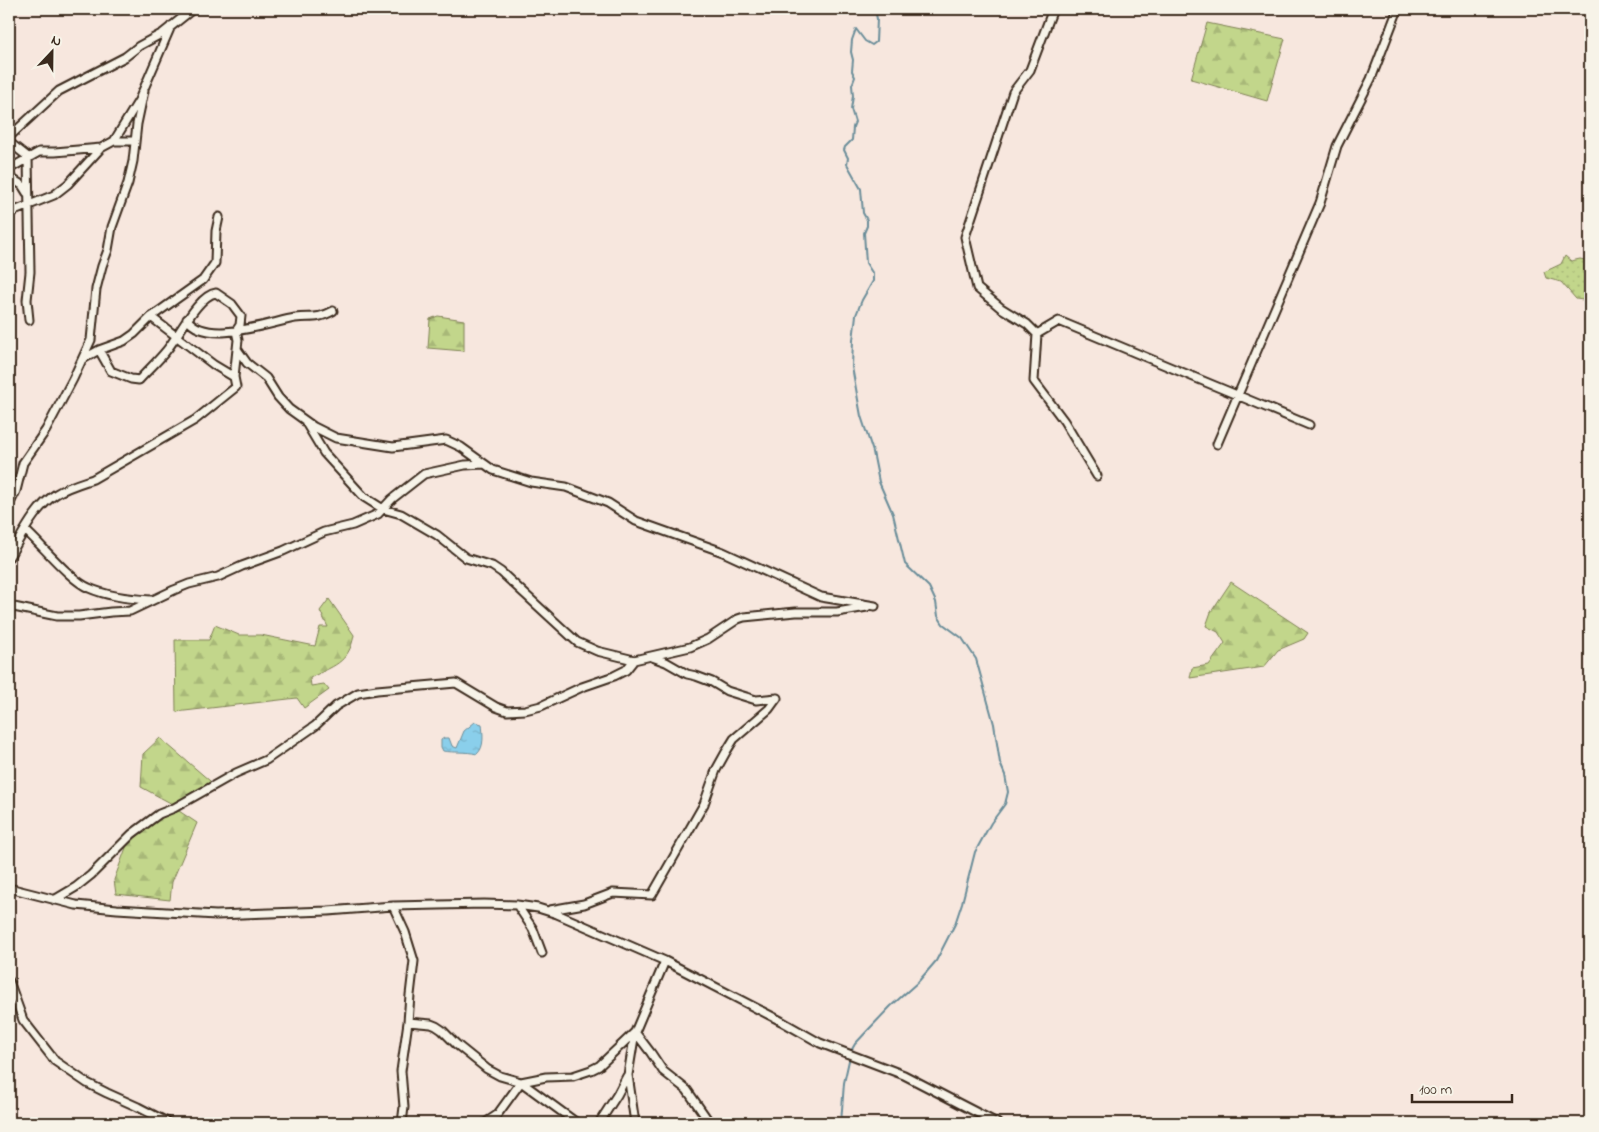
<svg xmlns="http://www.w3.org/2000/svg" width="1599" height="1132" font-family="'Indie Flower',sans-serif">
<defs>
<pattern id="grass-dots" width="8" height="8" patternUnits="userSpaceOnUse" patternTransform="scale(1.25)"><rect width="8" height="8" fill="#c2d68b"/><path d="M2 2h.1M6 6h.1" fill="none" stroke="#a8b878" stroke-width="1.8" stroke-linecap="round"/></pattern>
<pattern id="forest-firs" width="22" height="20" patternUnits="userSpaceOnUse" patternTransform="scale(1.25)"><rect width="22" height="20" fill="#c2d68b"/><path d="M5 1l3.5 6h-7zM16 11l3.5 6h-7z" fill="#a8b878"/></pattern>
<pattern id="water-ripples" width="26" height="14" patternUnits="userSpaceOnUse" patternTransform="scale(1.25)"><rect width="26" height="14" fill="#8acfeb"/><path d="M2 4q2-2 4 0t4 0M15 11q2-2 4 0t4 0" fill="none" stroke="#78b2c9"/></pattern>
</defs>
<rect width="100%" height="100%" fill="#f7e7de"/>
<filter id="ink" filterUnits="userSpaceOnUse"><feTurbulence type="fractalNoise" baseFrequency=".02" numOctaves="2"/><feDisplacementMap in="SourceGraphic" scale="10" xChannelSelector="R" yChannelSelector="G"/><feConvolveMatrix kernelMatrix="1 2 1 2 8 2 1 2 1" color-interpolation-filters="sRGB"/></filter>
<g filter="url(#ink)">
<path fill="url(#grass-dots)" stroke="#7e8054" d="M1565 256 1571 261 1580 259 1590 261V301L1576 299 1561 282 1546 278 1544 272 1561 264Z"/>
<path fill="url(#forest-firs)" stroke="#7e8054" d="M1207 23 1285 39 1267 101 1191 79Z
M438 316 464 320V351L428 348 430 319Z
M1231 582 1308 633 1304 639 1278 650 1264 667 1190 678 1192 668 1209 665 1225 643 1218 632 1206 626 1211 612Z
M329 599 354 635C349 664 332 666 310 678L311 686 324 684 329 690 304 708 297 698 176 712 175 640H209L215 625 239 635H261L315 646 320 627H328L320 611Z
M160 738 217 787 176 806 141 787 143 754Z
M179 811 197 823 172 882 170 900 116 894 114 880 127 845 156 820Z"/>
<path fill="url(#water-ripples)" stroke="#6a8d99" d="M475 722 482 724C483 734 485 747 477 754 465 751 455 753 443 751L441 747V740L444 738H449L452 746 457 748 464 731Z"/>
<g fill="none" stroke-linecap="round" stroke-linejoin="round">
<path stroke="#6a8d99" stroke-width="2" d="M851 1051 855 1044 869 1029 891 1006 918 982 936 961 955 924 962 903 975 852 991 823 1005 804 1008 792 1005 775 1000 763 994 724 976 659 962 638 943 624 938 616 936 602 929 587 905 564 893 514 879 482 873 452 861 416 852 367 853 340 856 315 862 300 873 281V274L866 263 864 233 867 226V220L863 213 861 189 847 164 848 158 844 150 845 147 852 140 853 127 855 122 851 109 853 96 852 85 855 77 852 71 853 60 851 52 852 40 856 29 865 41 872 45 876 42 877 19 875 9
M841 1123 844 1083 850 1056"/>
<g stroke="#3b2a1e" stroke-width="11">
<path id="minor" d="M1053 9 1030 70 1013 92 965 237 977 288 1001 308 1027 324 1037 334 1034 381 1064 421 1097 476
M9 137 59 91 125 57 139 46 163 33 193 9
M114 141H135
M9 142 28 157 30 272 27 300 29 320
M9 169 39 152H55L101 148
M9 177 22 185 27 193
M9 217 12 212 54 195 68 184 101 148 114 141 139 100 171 26
M151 317 214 365 234 377
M187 319C206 346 268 323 295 318 312 316 316 320 333 311
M1037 334 1059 321 1309 425
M99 350 111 371 131 379 139 380C148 370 158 361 166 351 178 337 198 295 216 293L232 304 241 316 240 325 236 331 238 340 237 349 247 363 266 378 278 397 289 409 314 427 336 438 393 447 446 440 461 447 493 470 531 482 566 487 608 503 636 521 723 552 821 597 875 606
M83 359 99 350 124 341 134 334 151 317 203 280 215 263 216 231 219 217
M306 423 324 453 364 497 383 509 401 514 437 535 466 558 492 566 501 572 577 642 597 651 634 660 690 647 708 639 738 619 744 617 796 612H837L867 607
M1217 444 1320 203 1337 146 1371 79 1398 9
M9 505 16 491 23 463 46 430 73 379 91 340 96 289 102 266 108 250 112 227 128 183 133 161 137 124 144 91
M25 530C41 544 71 581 89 588 107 596 131 599 151 600
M9 557C22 536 34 508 56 494 67 487 81 483 93 479L195 420 236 387 234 377 237 349
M9 606 57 616H79L111 612 130 611 174 590 189 584 218 577 242 566 283 551 324 532 353 525 378 514 392 499 424 474 465 465 484 464
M652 657 666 662 687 674 696 676 712 682 727 691 756 700 777 698
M9 888 76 905 117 909 216 915 328 911 393 906 484 904 517 905 538 908 557 914 665 961 781 1021 820 1043 904 1075 997 1123
M54 900 76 887 91 875 132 834 159 814 174 808 236 773 266 760 315 726 336 706 358 693 377 690 456 683 496 707 507 711 525 710 541 706 582 687 614 676 626 670 634 660
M517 905 533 929 542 953
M393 906 405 932 414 961 410 995 408 1022 401 1071 404 1107 402 1123
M550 910 584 904 613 893 652 895 704 804 716 770 726 752 734 739 769 709 777 698
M9 981 23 1020 55 1061 87 1083 107 1093 138 1107 169 1123
M408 1022 431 1024 436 1026 442 1030 456 1044 487 1069 500 1076 521 1082 577 1123
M485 1123 497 1115 521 1082 546 1077 573 1076 591 1070 599 1066 635 1032 651 1053 663 1071 687 1090 710 1123
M599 1123 617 1095 627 1076
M635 1123 628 1075 635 1032 665 961"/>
</g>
<use href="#minor" stroke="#f7f3e8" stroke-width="7"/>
</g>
</g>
<rect width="1599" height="1132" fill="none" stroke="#f7f3e8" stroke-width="30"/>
<rect x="15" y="15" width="1569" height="1102" fill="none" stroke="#3b2a1e" stroke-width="2" filter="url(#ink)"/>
<g transform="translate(52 52) rotate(22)" stroke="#f7f3e8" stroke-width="4" paint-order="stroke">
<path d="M0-4L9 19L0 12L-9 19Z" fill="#3b2a1e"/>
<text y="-8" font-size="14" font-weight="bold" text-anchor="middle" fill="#3b2a1e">N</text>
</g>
<path d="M1412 1094v8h100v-8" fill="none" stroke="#3b2a1e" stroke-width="2.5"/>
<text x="1419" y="1094" font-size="15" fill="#3b2a1e" stroke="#f7f3e8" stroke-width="4" paint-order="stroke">100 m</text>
</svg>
